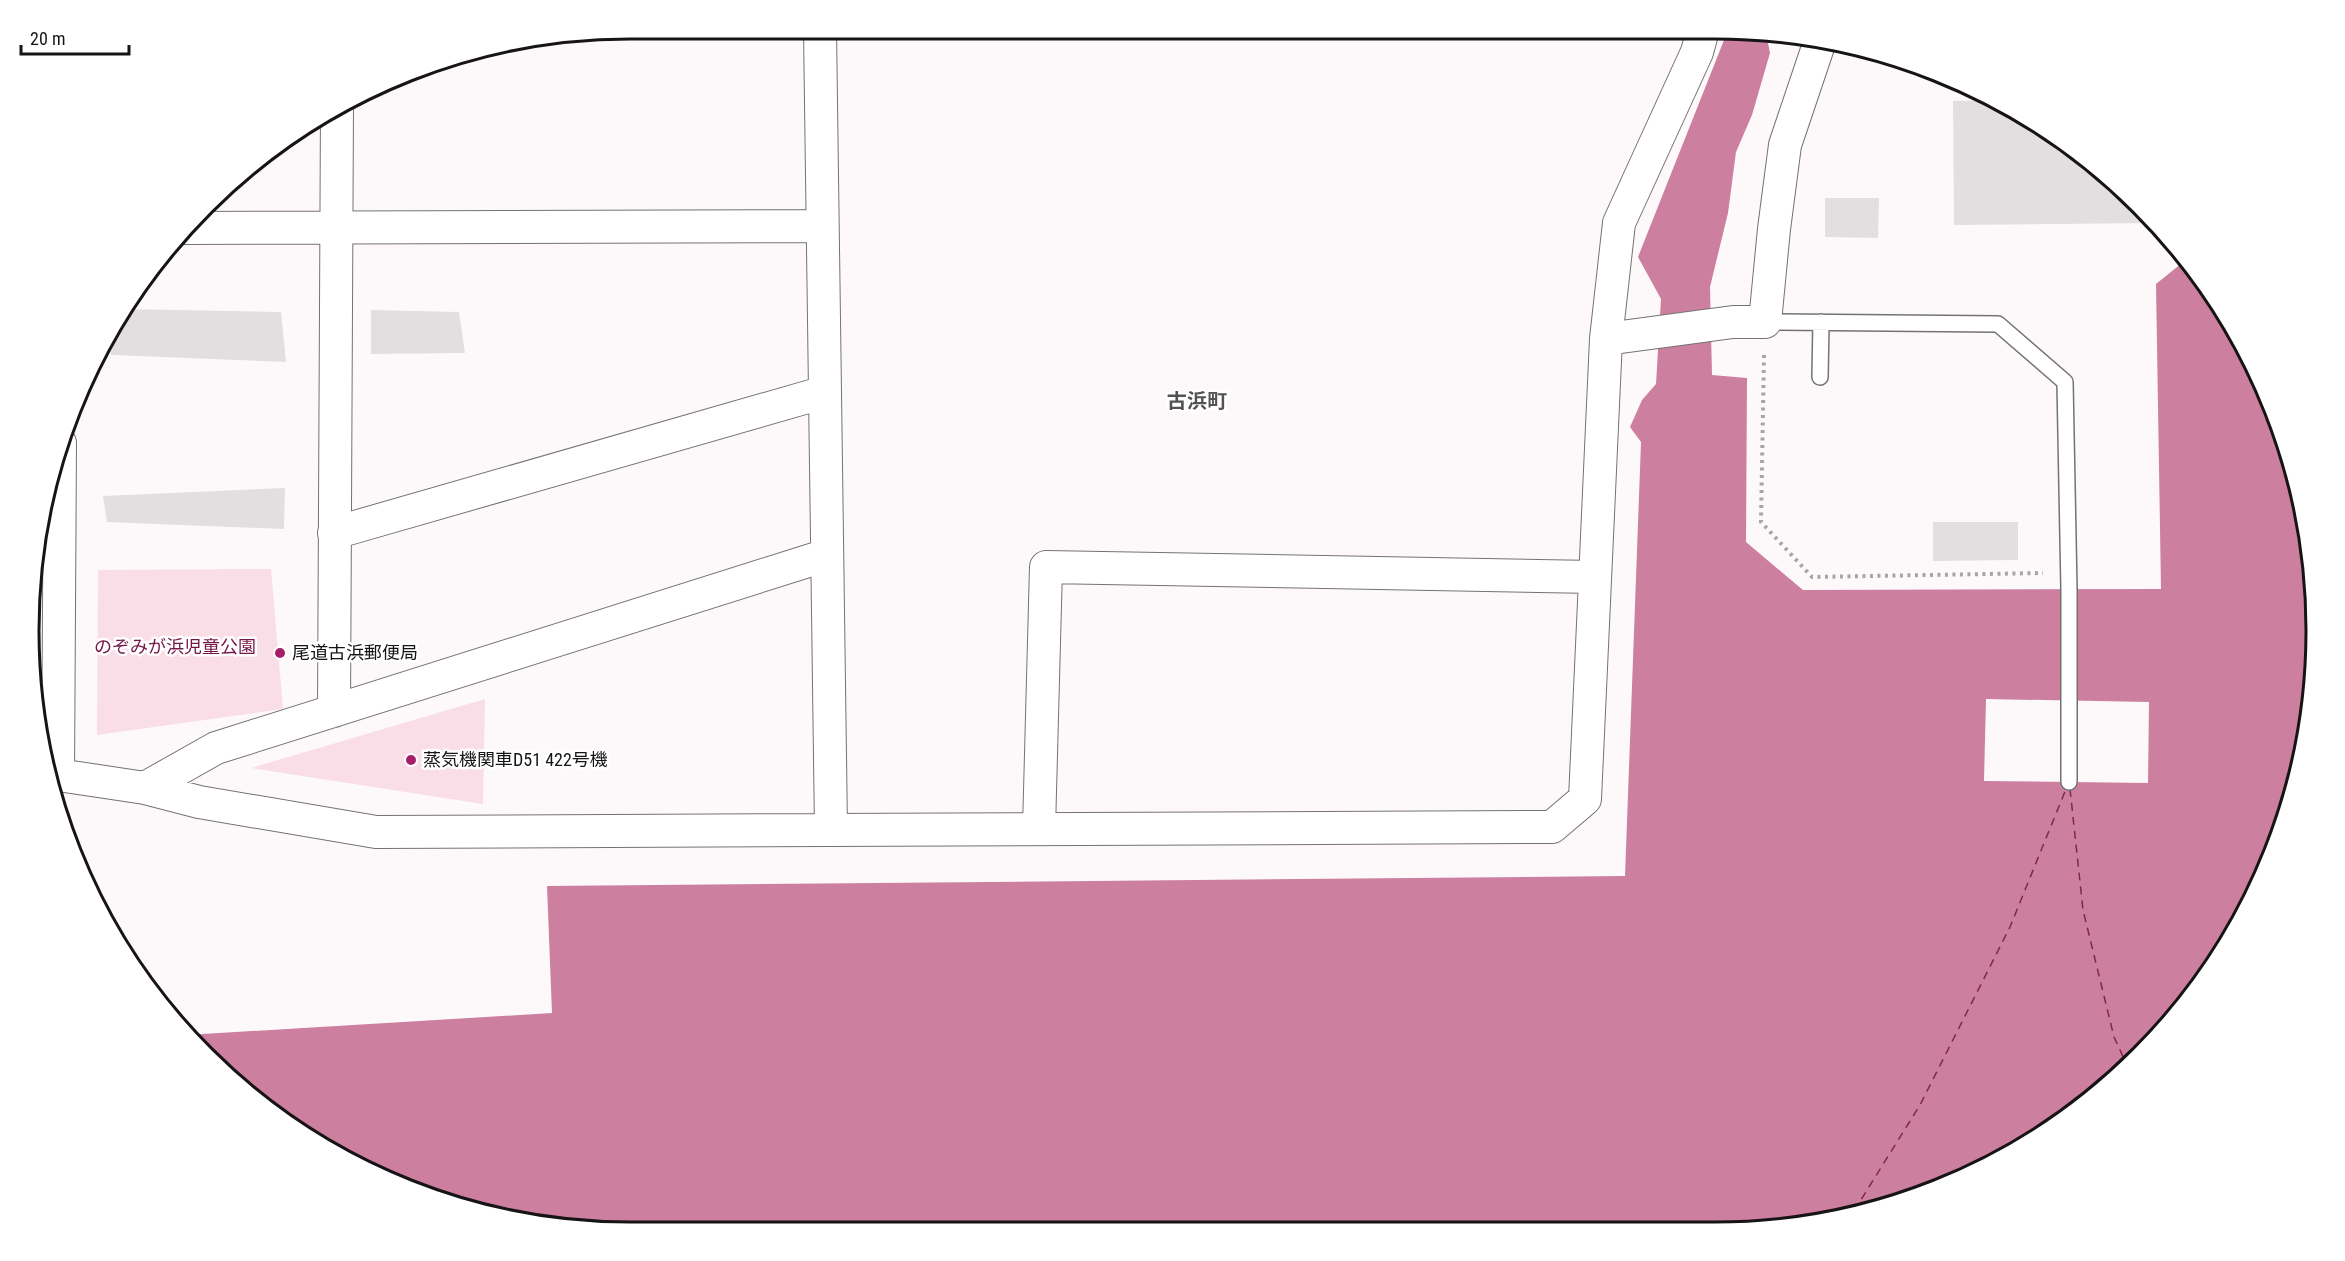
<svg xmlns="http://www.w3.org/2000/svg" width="2345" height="1261" font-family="'Roboto Condensed','Noto Sans JP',sans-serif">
<rect width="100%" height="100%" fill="#fdf9fb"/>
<path fill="#f9dde7" d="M271 569 283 709 97 735 98 570Z
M485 699 483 804 251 768Z"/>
<path fill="#cd7fa0" d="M1728 30H1754L1771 33 1767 38 1770 53 1752 115 1736 152 1728 213 1710 287 1712 375 1747 378 1746 542 1803 590 2161 589 2156 284 2187 259 2192 264 2254 364 2296 474 2315 591 2311 709 2285 824 2236 931 2167 1028 2049 1131 1945 1187 1793 1227 591 1231 474 1212 330 1152 264 1108 186 1035 552 1013 547 886 1625 876 1641 442 1630 427 1642 400 1656 384 1661 299 1638 257Z"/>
<path fill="#fdf9fb" d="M1986 699 2149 702 2148 783 1984 781Z"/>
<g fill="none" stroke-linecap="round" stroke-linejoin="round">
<path stroke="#822554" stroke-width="1.5" stroke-dasharray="8 6" stroke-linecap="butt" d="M2070 789 2083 910 2114 1037 2126 1063
M1854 1211 1920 1105 2010 927 2066 789"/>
</g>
<path fill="#e3dfe1" d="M1994 100 2015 109 2111 178 2154 223 1954 225 1953 101Z
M1825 198H1879L1878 238 1825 237Z
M123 309 281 312 286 362 111 355 108 337Z
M371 310 459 312 465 353 371 354Z
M285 488 284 529 107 522 103 496Z
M43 511 45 545H37Z
M1933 522H2018V560L1933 561Z"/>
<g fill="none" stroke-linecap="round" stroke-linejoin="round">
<g stroke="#757273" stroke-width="18">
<path id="service" d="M1765 322 1998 324 2065 382 2069 590V782
M1820 377 1821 322"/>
</g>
<g stroke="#757273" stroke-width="34">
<path id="minor" d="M820 29 831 830
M184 228 822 226
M1606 339 1733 322H1765L1774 229 1785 145 1820 41
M334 533 825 392
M334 711 337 106
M58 775 60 443
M47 776 58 775 145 788 216 748 827 555
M145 788 199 802 376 832 1552 827 1585 799 1606 339 1619 223 1697 52 1703 30
M1039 829 1046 567 1595 577"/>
</g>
<path stroke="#a7a4a6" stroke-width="4" stroke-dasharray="3 4.5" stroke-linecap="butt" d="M1764 355 1761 522 1812 577 2043 573"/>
<use href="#service" stroke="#fff" stroke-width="15"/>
<use href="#minor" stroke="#fff" stroke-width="32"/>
</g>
<g fill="#a51e67" stroke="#fff" stroke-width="2">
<circle cx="280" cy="653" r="6"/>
<circle cx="411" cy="760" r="6"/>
</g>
<g text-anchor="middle" stroke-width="5" stroke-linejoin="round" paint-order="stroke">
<g font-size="18" fill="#731648" stroke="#fff">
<text x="175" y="653">のぞみが浜児童公園</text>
</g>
<g font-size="18" fill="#161415" stroke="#fff" text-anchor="start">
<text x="292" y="659">尾道古浜郵便局</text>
<text x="423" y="766">蒸気機関車D51 422号機</text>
</g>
<g font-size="20" font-weight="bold" fill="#555253" stroke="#fff">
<text x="1197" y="408">古浜町</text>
</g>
</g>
<path d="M0 0H2345V1261H0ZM630 39H1715A591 591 0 0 1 2306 630V631A591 591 0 0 1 1715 1222H630A591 591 0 0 1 39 631V630A591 591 0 0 1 630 39Z" fill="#fff" fill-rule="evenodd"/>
<path fill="none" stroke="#161415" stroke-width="3" d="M630 39H1715A591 591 0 0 1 2306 630V631A591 591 0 0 1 1715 1222H630A591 591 0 0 1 39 631V630A591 591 0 0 1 630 39Z"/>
<path d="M21 45v9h108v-9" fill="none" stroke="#161415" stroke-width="3"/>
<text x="30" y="45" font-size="18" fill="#161415" stroke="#ffffff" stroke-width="4.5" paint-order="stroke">20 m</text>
</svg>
